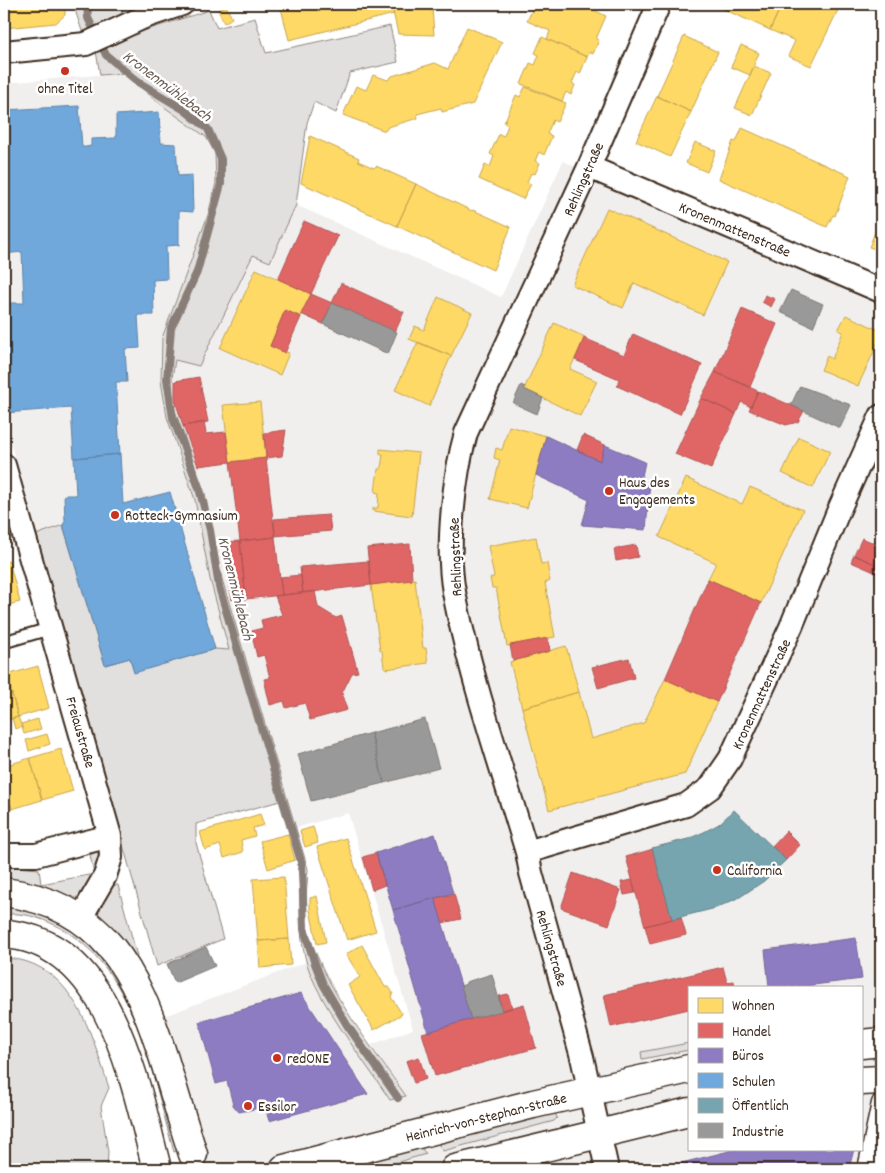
<svg xmlns="http://www.w3.org/2000/svg" width="885" height="1173" font-family="Dekko,sans-serif">
<rect width="100%" height="100%" fill="#fff"/>
<filter id="ink" filterUnits="userSpaceOnUse"><feTurbulence type="fractalNoise" baseFrequency=".02" numOctaves="2"/><feDisplacementMap in="SourceGraphic" scale="10" xChannelSelector="R" yChannelSelector="G"/><feConvolveMatrix kernelMatrix="1 2 1 2 8 2 1 2 1" color-interpolation-filters="sRGB"/></filter>
<g filter="url(#ink)">
<path fill="#f1efee" fill-rule="evenodd" d="M122 73 163 106 206 137 215 153 216 183 208 215 162 338 161 381 167 417 195 500 210 579 229 650 274 801 196 824V843L223 939 157 966 6 427 4 426V83Z
M563 161 881 300V1169H207L157 1019 306 962 316 983 391 1100 406 1095 371 1045 413 1029 348 813 296 828 222 578 205 493 174 408 172 378 175 360 199 366 254 254 270 262 296 205 501 297ZM689 987H861V1149H689Z"/>
<path fill="#e2e0de" stroke="#8e857e" d="M76 4H121L123 13 83 34 76 13Z
M209 10 217 28 255 18 266 53 390 26 398 62 350 73 336 113 314 102 307 123 296 205 270 262 253 255 199 366 175 360 172 378 174 408 205 493 222 579 308 869C307 891 303 914 309 934 327 992 372 1047 406 1096L390 1100C365 1062 318 1003 306 961 297 928 302 899 298 867 296 845 286 822 280 801L196 824V843L223 939 157 966 36 535 63 525 105 665 130 658 134 672 215 649 229 650 210 579 195 500 167 417 161 381 162 338 208 215 216 183 215 153 206 137 163 106 123 73 100 75 96 51 131 35Z
M97 852 102 864C94 881 89 894 70 900L4 881V866L39 869 41 884 94 874 90 855Z
M113 885H118L137 956 131 958 101 923 98 910Z
M4 906 28 910 55 920 83 937 102 955 135 1007 180 1150 174 1152C151 1073 136 966 55 925 40 918 21 911 4 915Z
M4 958C72 960 92 1034 109 1088L101 1106 108 1152 107 1169H4Z
M689 1043V1050L642 1059 641 1052Z
M551 1113H555L557 1118 554 1121 443 1151 437 1142Z
M420 1146 426 1154 374 1169H356L391 1154Z"/>
<path fill="#ffd966" stroke="#c4a450" d="M4 4H65V15L56 23 4 28Z
M280 4H391L394 14 289 40Z
M535 4H587L586 6 606 16 596 39 599 40 593 54 590 52 587 57 547 39 550 31 527 21Z
M712 4H782L770 30Z
M782 4H824L838 10 811 66 788 56 795 41 770 30Z
M226 6 232 18 224 23 218 10Z
M392 7H432L434 35 398 34Z
M467 27 502 42 473 104 442 112 441 108 417 114 418 118 388 127 385 131 343 115 356 86 366 90 373 75 388 80 392 76 435 63 448 69Z
M684 36 718 52 691 112 657 96Z
M542 37 587 57 580 74 577 72 572 83 575 85 571 95 566 92 562 101 521 84 530 63 535 65 539 55 535 53Z
M741 45 759 53 750 75 731 67Z
M754 66 771 73 752 115 735 108Z
M525 87 566 103 557 122 553 120 547 134 552 136 544 155 539 152 535 161 540 163 535 174 531 173 527 182 531 184 523 199 479 179 485 165 490 167 494 156 490 154 499 134 504 136 508 125 504 123 516 95 520 97Z
M657 96 691 112 670 157 636 141Z
M742 128 850 176 835 216 833 215 827 227 719 179 733 141 736 142Z
M310 136 359 158 358 161 374 168 376 166 416 184 397 226 301 183Z
M695 142 716 151 707 172 686 163Z
M416 184 472 211 473 210 511 227 493 270 397 226Z
M607 208 727 262 703 315 634 283 623 308 572 285Z
M881 217V251L869 247Z
M256 269 311 294 301 317 285 310 270 346 289 353 280 375 220 348Z
M438 297 472 313 451 356 409 339 415 326 424 330Z
M846 315 881 331V336L858 386 821 370 827 356 832 359 843 332 838 330Z
M554 323 585 337 570 369 597 381 580 416 524 389Z
M418 342 451 356 429 406 395 390Z
M260 402 266 458 230 462 223 405Z
M509 426 546 436 527 508 490 499 500 460 494 458 496 448 502 450Z
M799 437 830 451 813 488 782 473Z
M380 449 419 453 412 516 373 511V508H378L379 493 375 492 378 469H381L383 454H380Z
M686 478 742 504 750 487 803 510 761 603 708 579 716 563 659 537Z
M536 537 541 564 547 563 550 581 545 583 555 637 507 646 496 588H492L490 578 494 577 488 546Z
M9 561 20 602 4 606V562Z
M415 579 423 648H426L428 663 386 669 384 667 382 651 380 650 371 585Z
M566 646 579 692 522 708 510 662Z
M38 666 49 708 18 717 7 675Z
M7 675 18 717 4 721V676Z
M665 679 717 702 685 774 549 810 522 708 579 692 591 739 644 723Z
M18 717 22 727 15 729 12 718Z
M38 719 41 729 24 734 21 724Z
M47 734 50 744 29 751 26 740Z
M61 749 73 791 42 800 30 758Z
M30 758 42 800 12 809 4 781V766Z
M4 781 12 809 4 811Z
M260 814 264 825 253 828 255 836 241 840 243 852 224 858 220 845 205 850 200 832Z
M313 827 318 843 305 847 300 831Z
M288 834 295 860 268 869 260 841Z
M346 838 376 931 347 940 317 847Z
M284 877 289 939 258 941 253 879Z
M317 896 326 942 317 944 310 910V898Z
M289 939 291 965 260 968 258 941Z
M362 945 385 987H389L393 993 391 997 402 1014 374 1030 348 985 360 977 346 954Z"/>
<path fill="#e06666" stroke="#ae5450" d="M304 221 338 236 311 294 278 279Z
M341 283 404 312 395 332 332 303Z
M311 294 332 303 323 324 301 314Z
M765 295 775 299 771 307 762 302Z
M742 309 777 324 750 387 715 372Z
M285 310 301 317 285 353 270 346Z
M633 334 702 365 680 414 617 386 619 379 575 360 584 338 624 355Z
M715 372 758 391 751 407 741 402 736 414 701 398Z
M199 377 208 422 183 426 175 400V381Z
M758 391 804 411 798 422 786 425 749 410Z
M701 398 736 414 711 469 675 454Z
M204 422 206 434 226 432 230 462 198 466 183 426Z
M286 430 282 456 266 458 264 433Z
M583 435 605 445 600 461 577 450Z
M266 458 275 537 240 541 230 462Z
M329 515 331 531 275 536 274 519Z
M275 537 282 595 246 599 240 541Z
M862 538 881 546V576L872 571 875 564 854 555Z
M240 541 246 599 232 600 223 542Z
M410 544 412 580 371 585 367 548Z
M636 545 638 557 616 561 614 549Z
M854 555 875 564 872 571 851 562Z
M369 561 371 585 303 593 300 567Z
M301 575 303 593 282 595 280 577Z
M708 579 761 603 717 702 665 679Z
M315 591 318 607 336 618 342 616 358 672 352 673 342 693 347 710 310 720 305 703 286 708 284 701 270 705 264 679 270 678 264 655 257 657 251 631 263 628 261 620 282 615 275 596Z
M548 638 550 651 513 661 510 645Z
M629 658 634 678 598 688 592 667Z
M786 831 800 845 786 860 772 846Z
M653 849 672 919 645 926 626 857Z
M376 853 385 885 372 890 363 857Z
M573 873 621 890 609 925 561 908Z
M632 880 635 893 624 895 621 882Z
M454 894 461 919 442 923 435 898Z
M681 917 686 935 650 944 645 926Z
M723 967 727 982 734 981 735 987H689V1009L611 1027 604 995Z
M508 994 512 1008 502 1011 499 996Z
M524 1004 536 1048 435 1076 422 1033Z
M419 1057 426 1079 414 1083 406 1061Z"/>
<path fill="#8e7cc3" stroke="#756392" d="M546 436 600 461 605 445 645 462 641 481 650 482 646 530 582 525 589 500 536 475Z
M435 834 453 893 393 910 376 853Z
M435 898 471 1019 428 1032 393 910Z
M856 938 862 979 797 987H769L765 950Z
M301 993 368 1094 269 1121 265 1107 239 1112 233 1105 227 1081 216 1084 199 1022Z
M737 1149H854L849 1169H658Z"/>
<path fill="#6fa8dc" stroke="#5f82a3" d="M79 106 82 147H86L91 146V139L116 138V115L159 112 161 143 176 144 178 176 192 175 193 212 179 211V245L166 246 167 279 153 280 154 315H138L140 348 125 349 127 382H116L120 454 74 458 71 408 4 413V303H24L22 252 4 254V110Z
M120 454 123 504 170 492 215 649 134 673 130 658 105 665 63 525 65 521 64 495H76L74 458Z"/>
<path fill="#76a5af" stroke="#648084" d="M734 810 786 860 764 881 740 897 716 908 672 919 652 848 688 839 704 832 719 824Z"/>
<path fill="#999" stroke="#7d7874" d="M791 290 823 304 813 327 780 312Z
M332 303 397 332 388 354 323 324Z
M521 385 525 387 524 389 543 398 537 414 513 403Z
M800 386 851 405 840 428 791 405Z
M425 719 439 768 384 783 371 733Z
M371 733 384 783 311 801 298 754Z
M206 947 215 966 175 983 167 964Z
M492 974 502 1011 471 1019 461 986 466 984V982Z"/>
<g fill="none" stroke-linecap="round" stroke-linejoin="round">
<path stroke="#887e77" stroke-width="8" d="M87 4 88 18 106 55 138 82 183 109 208 129 221 159V184L197 272 171 328 167 379 173 418 199 488 210 530 219 587 302 865 304 929 314 961 323 984 347 1025 398 1098"/>
<g stroke="#3b2a1e" stroke-width="15">
<path id="service" d="M4 642 52 628"/>
</g>
<g stroke="#3b2a1e" stroke-width="21">
<path id="pedestrian" d="M867 1169 881 1103"/>
</g>
<g stroke="#3b2a1e" stroke-width="26">
<path id="minor" d="M4 52 86 44 144 17 182 4
M589 167 881 291
M4 465 110 836 111 857 105 876 80 919
M527 852 686 805 710 788 730 759 791 627 838 512 881 416
M4 855H36L110 836
M607 1169 582 1057 531 873 527 852C502 768 470 677 454 592 446 549 454 475 466 433L589 167 659 4"/>
</g>
<g stroke="#3b2a1e" stroke-width="31">
<path id="primary" d="M861 1044 881 1042
M861 1081 881 1080
M284 1169 533 1104 689 1069
M455 1169 689 1112"/>
</g>
<g stroke="#3b2a1e" stroke-width="31">
<path id="trunk" d="M4 892C105 905 136 972 164 1059 174 1091 183 1123 193 1154
M4 934C110 940 135 1083 156 1165"/>
</g>
<use href="#service" stroke="#fff" stroke-width="11"/>
<use href="#pedestrian" stroke="#fff" stroke-width="18"/>
<use href="#minor" stroke="#fff" stroke-width="22"/>
<use href="#primary" stroke="#fff" stroke-width="28"/>
<use href="#trunk" stroke="#fff" stroke-width="28"/>
</g>
</g>
<g fill="#c8321e" stroke="#fff" stroke-width="2">
<circle cx="65" cy="71" r="5"/>
<circle cx="609" cy="491" r="5"/>
<circle cx="115" cy="515" r="5"/>
<circle cx="717" cy="870" r="5"/>
<circle cx="277" cy="1058" r="5"/>
<circle cx="248" cy="1106" r="5"/>
</g>
<g text-anchor="middle" stroke-width="5" stroke-linejoin="round" paint-order="stroke">
<g font-size="15" fill="#3b2a1e" stroke="#fff" text-anchor="start">
<text x="65" y="93" text-anchor="middle">ohne Titel</text>
<text x="619" y="487">Haus des<tspan x="619" dy="17">Engagements</tspan></text>
<text x="125" y="520">Rotteck-Gymnasium</text>
<text x="727" y="875">California</text>
<text x="287" y="1063">redONE</text>
<text x="258" y="1111">Essilor</text>
</g>
<g font-size="15" fill="#3b2a1e" stroke="#fff">
<text transform="translate(583 179) rotate(-66)" y="5">Rehlingstraße</text>
<text transform="translate(735 229) rotate(23)" y="5">Kronenmattenstraße</text>
<text transform="translate(455 557) rotate(-92)" y="5">Rehlingstraße</text>
<text transform="translate(761 694) rotate(-65)" y="5">Kronenmattenstraße</text>
<text transform="translate(81 732) rotate(74)" y="5">Freiaustraße</text>
<text transform="translate(552 948) rotate(74)" y="5">Rehlingstraße</text>
<text transform="translate(486 1117) rotate(-14)" y="5">Heinrich-von-Stephan-Straße</text>
</g>
<g font-size="16" font-style="italic" fill="#685b52" stroke="#fff">
<text transform="translate(168 85) rotate(37)" y="6">Kronenmühlebach</text>
<text transform="translate(237 588) rotate(76)" y="6">Kronenmühlebach</text>
</g>
</g>
<rect width="885" height="1173" fill="none" stroke="#fff" stroke-width="20"/>
<rect x="10" y="10" width="865" height="1153" fill="none" stroke="#3b2a1e" stroke-width="2" filter="url(#ink)"/>
<rect x="688" y="986" width="175" height="165" fill="#ffffff" stroke="#b1aaa5"/>
<rect x="698" y="998" width="25" height="15" fill="#ffd966" stroke="#b1aaa5"/>
<text x="732" y="1010" font-size="15" fill="#3b2a1e">Wohnen</text>
<rect x="698" y="1023" width="25" height="15" fill="#e06666" stroke="#b1aaa5"/>
<text x="732" y="1036" font-size="15" fill="#3b2a1e">Handel</text>
<rect x="698" y="1048" width="25" height="15" fill="#8e7cc3" stroke="#b1aaa5"/>
<text x="732" y="1060" font-size="15" fill="#3b2a1e">Büros</text>
<rect x="698" y="1073" width="25" height="15" fill="#6fa8dc" stroke="#b1aaa5"/>
<text x="732" y="1086" font-size="15" fill="#3b2a1e">Schulen</text>
<rect x="698" y="1098" width="25" height="15" fill="#76a5af" stroke="#b1aaa5"/>
<text x="732" y="1110" font-size="15" fill="#3b2a1e">Öffentlich</text>
<rect x="698" y="1123" width="25" height="15" fill="#999999" stroke="#b1aaa5"/>
<text x="732" y="1136" font-size="15" fill="#3b2a1e">Industrie</text>
</svg>
